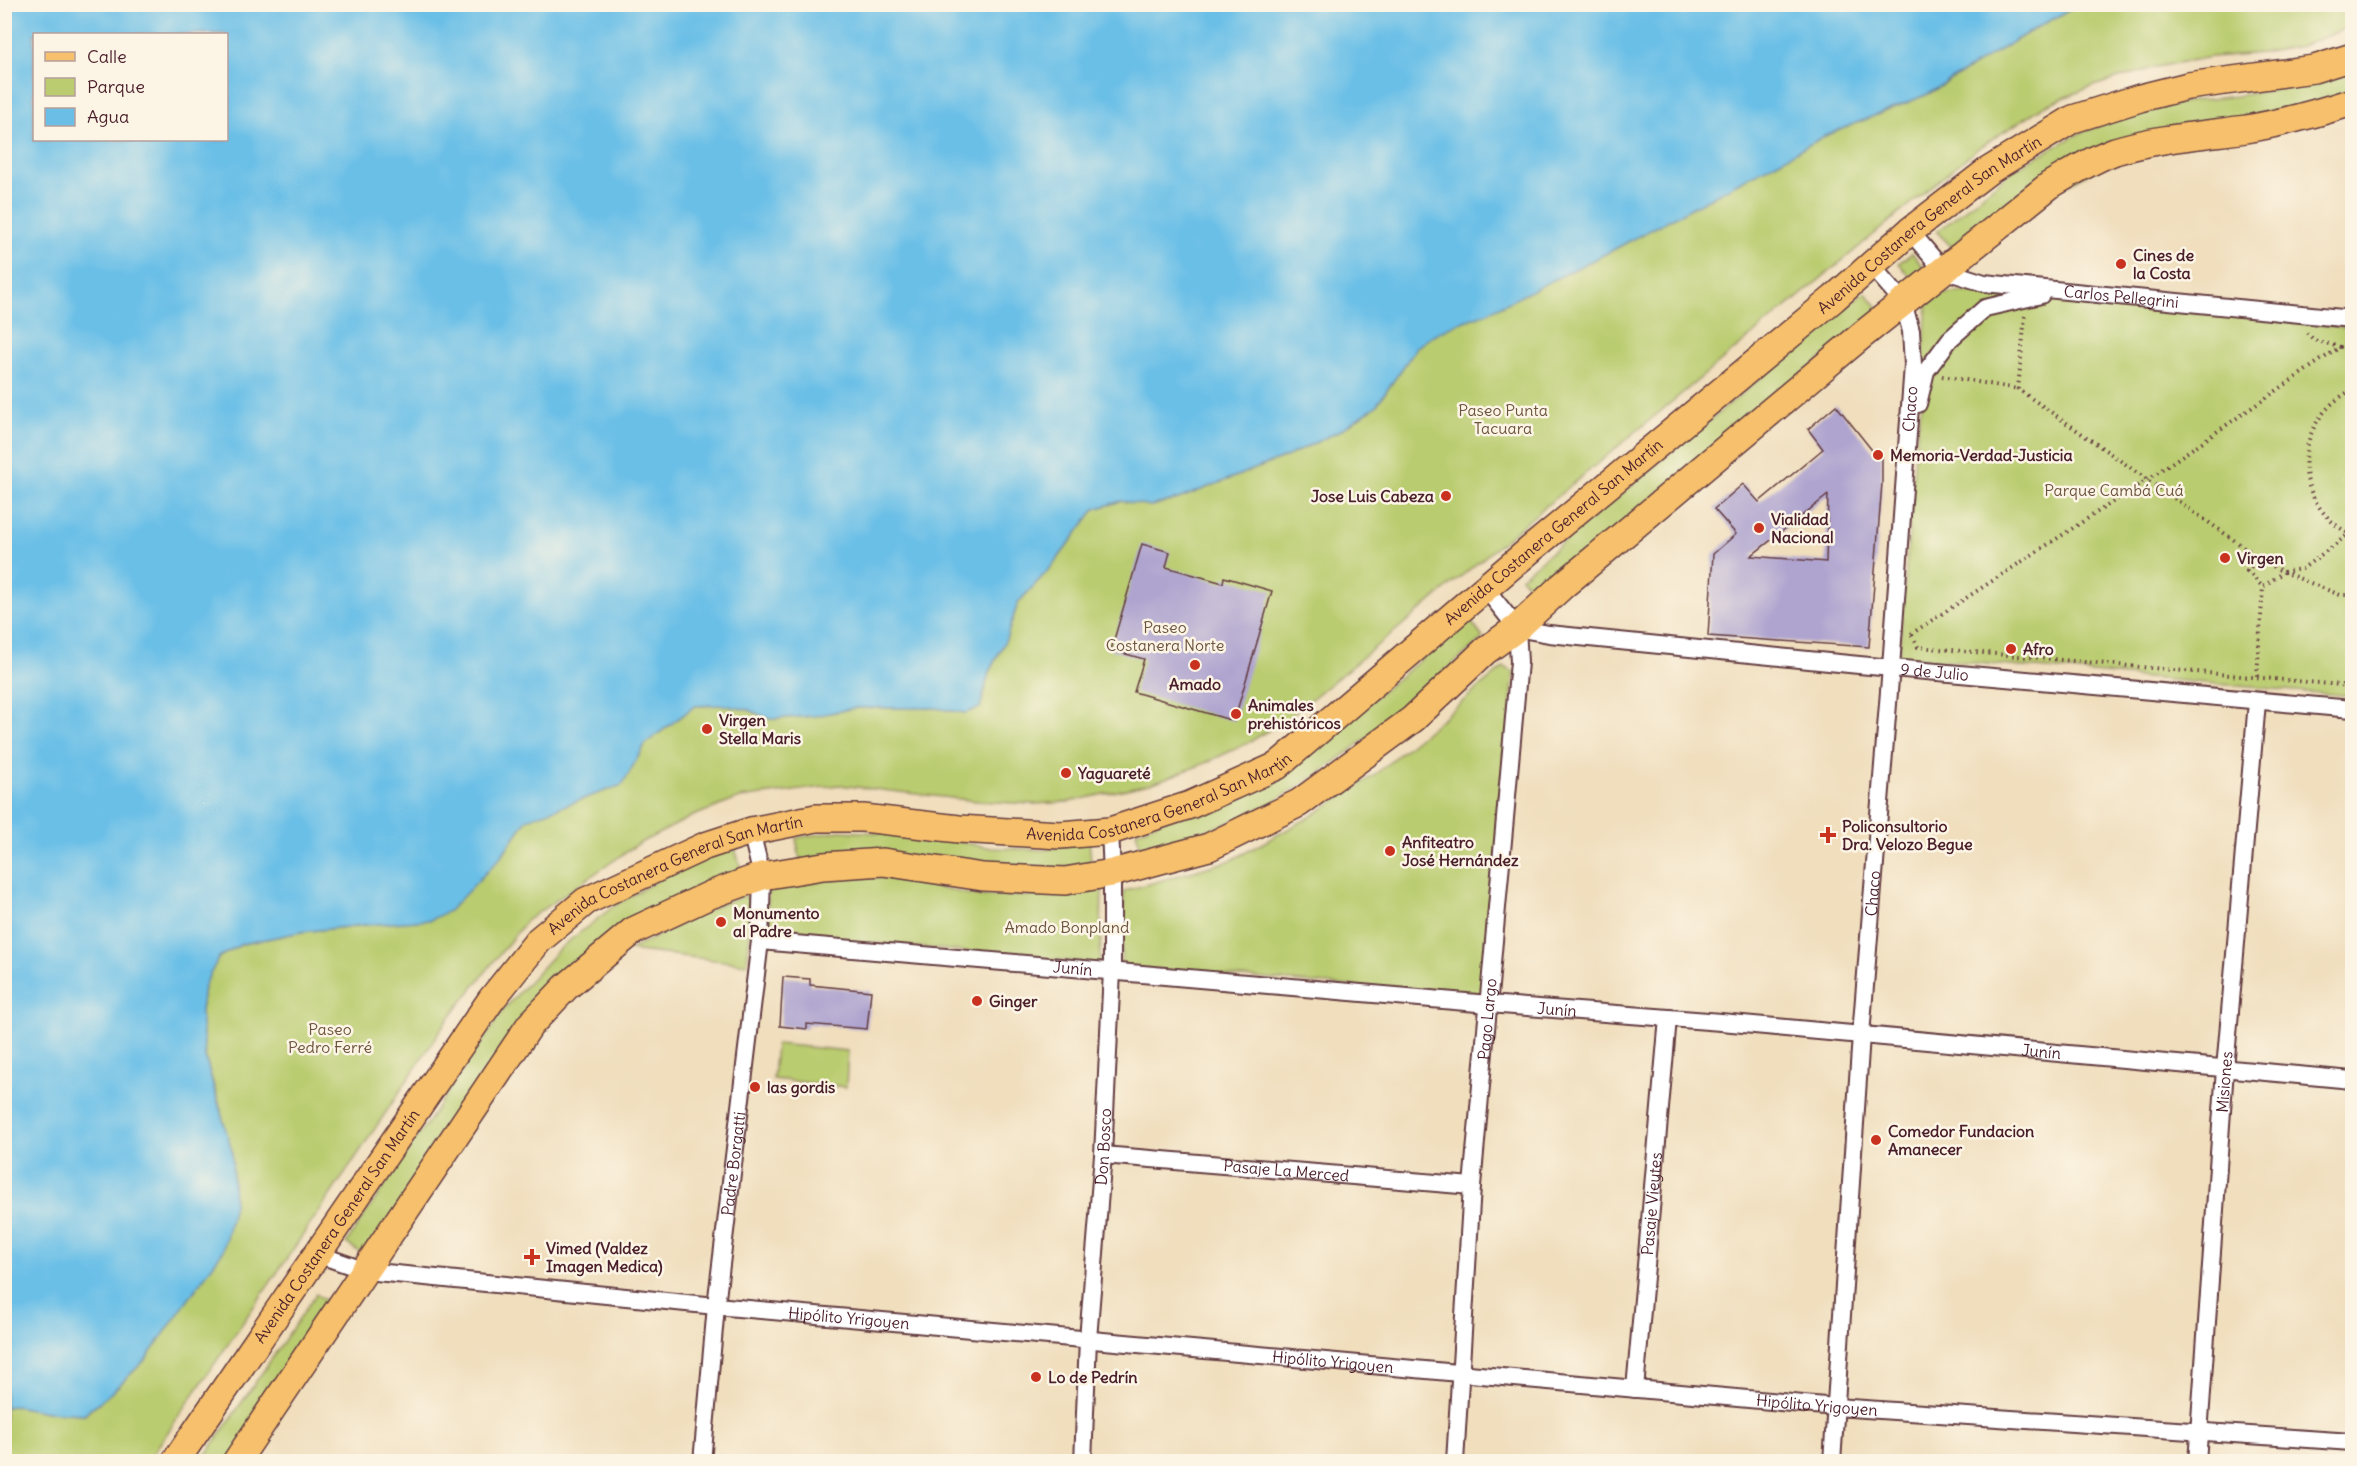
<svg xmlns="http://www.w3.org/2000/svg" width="2357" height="1466" font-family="Delius,sans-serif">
<rect width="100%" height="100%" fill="#fcf5e5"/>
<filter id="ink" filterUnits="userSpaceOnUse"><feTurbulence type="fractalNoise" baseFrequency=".0167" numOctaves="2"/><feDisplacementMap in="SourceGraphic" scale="12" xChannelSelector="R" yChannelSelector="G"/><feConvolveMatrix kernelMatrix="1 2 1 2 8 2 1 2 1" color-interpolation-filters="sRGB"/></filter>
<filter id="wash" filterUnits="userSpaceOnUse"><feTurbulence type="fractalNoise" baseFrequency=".008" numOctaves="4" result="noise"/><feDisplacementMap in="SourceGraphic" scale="24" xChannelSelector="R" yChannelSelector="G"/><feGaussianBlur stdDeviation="1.35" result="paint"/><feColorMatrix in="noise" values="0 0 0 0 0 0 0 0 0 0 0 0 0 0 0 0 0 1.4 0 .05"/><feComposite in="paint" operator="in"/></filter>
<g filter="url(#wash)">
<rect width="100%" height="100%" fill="#f0debd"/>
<path fill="#bacc6f" stroke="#82764d" stroke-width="1.5" d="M2078 5H2352V26L2301 46 2262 53 2211 57 2156 67 2093 86 2044 106 1977 149 1400 627 1288 718 1250 742 1203 764 1153 783 1068 802 1033 804 977 801 839 785 740 798 693 816 638 844 526 921 448 1019 348 1169 148 1461 5 1462V1407L15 1406 47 1412 85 1414 112 1392 146 1359 221 1110 205 1056 201 1012 204 986 219 957 242 944 301 932 365 925 500 858 527 819 622 785 646 743 695 706 722 705 749 710 770 719 815 716 855 708H936L965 713 980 708 989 672 1006 639 1018 603 1053 565 1095 509 1121 501 1151 506 1178 499 1288 456 1339 431 1376 406 1417 347 1432 336 1456 324 1487 313 1611 251 1827 135 1928 94 2029 32Z
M2352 70V93L2299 110 2165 130 1954 249 1937 232 2013 170 2080 133 2132 114 2185 102 2236 96 2312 83Z
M1912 253 1928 273 1915 283 1899 263Z
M1865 292 1880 310 1536 595 1521 577Z
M1973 292 2012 295 1923 364 1927 303C1940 291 1956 293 1973 292Z
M2061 299 2352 328V696L1899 656C1903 606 1907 556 1911 506 1914 469 1915 430 1925 393 1936 355 1973 316 2011 305 2028 301 2044 300 2061 299Z
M1470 620 1483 638C1415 696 1349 761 1270 803 1229 825 1185 838 1142 852L1136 832 1296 761Z
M1504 667 1514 672 1483 997 1121 967 1124 891 1232 860 1310 817 1373 776Z
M839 831 923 835 992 848 1046 850 1089 839 1091 861 1055 870 800 860 796 838Z
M735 848 742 873 614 934 364 1255 346 1243 504 1009 560 948 614 906 666 875Z
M812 875 890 878 978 896H1033L1102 889 1100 964 766 933 769 881Z
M744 896 753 901 747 964 630 950 720 904Z
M776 1044 848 1051 846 1087 773 1079Z
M316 1294 336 1308 229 1461 201 1462Z"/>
<path fill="#6bbfe7" stroke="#5a6f89" stroke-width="1.5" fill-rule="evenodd" d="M5 4H2078V5L2029 32 1928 94 1827 135 1611 251 1487 313 1456 324 1432 336 1417 347 1376 406 1339 431 1288 456 1178 499 1151 506 1121 501 1095 509 1053 565 1018 603 1006 639 989 672 980 708 965 713 936 708H855L815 716 770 719 749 710 722 705 695 706 646 743 622 785 527 819 500 858 449 911 430 920 365 925 301 932 242 944 219 957 204 986 201 1012 205 1056 232 1151 234 1205 223 1251 146 1359 112 1392 84 1414 47 1412 15 1406 5 1407ZM34 34H226V140H34Z"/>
<g id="blocks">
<path fill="#afa4cf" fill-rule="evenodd" d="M1836 405 1875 454H1882V483L1869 647 1708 636 1713 554 1736 534 1714 509 1743 484 1759 502 1823 449 1808 429ZM1828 495 1826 562 1751 556Z
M1142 544 1170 552 1166 567 1223 583 1224 577 1272 591 1234 721 1134 692 1144 659 1111 650Z
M783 977 810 979V985L871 991 867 1029 807 1024V1029L780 1026Z"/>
</g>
</g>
<g filter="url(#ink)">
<use href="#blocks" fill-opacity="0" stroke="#633c41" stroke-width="1.5"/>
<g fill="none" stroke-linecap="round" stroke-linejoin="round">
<g stroke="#633c41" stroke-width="20">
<g id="minor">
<path id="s1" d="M1910 231 1943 270 1984 283 2352 319"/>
<path d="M1918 404 1926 371 1950 339 1985 308 2041 295"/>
<path id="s2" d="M1517 628 1549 634 1859 665 2352 709"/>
<path id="s3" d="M760 941 1489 1004 1721 1022 2352 1080"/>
<path id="s4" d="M1103 1155 1472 1186"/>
<path id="s5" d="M317 1254 366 1271 716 1306 1836 1407 2352 1442"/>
<path id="s6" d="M1635 1389 1668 1018"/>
<path id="s7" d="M702 1462 716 1306 760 941 762 876 751 831"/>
<path id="s8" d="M1083 1462 1088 1339 1103 1155 1112 971V873L1110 831"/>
<path id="s9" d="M1455 1462 1472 1186 1519 662 1517 628 1486 589"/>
<path id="s10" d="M1832 1462 1861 1035 1891 667 1913 365 1911 331 1903 302 1871 265"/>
<path id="s11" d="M2197 1462 2225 1069 2257 702"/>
</g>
</g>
<g stroke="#633c41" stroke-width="30">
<g id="primary">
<path id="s12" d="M175 1462 491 1000 539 940 586 901 705 846 751 831 816 818H863L959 829 1060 835 1110 831 1190 805 1277 766 1531 549 1833 299 1910 231 1988 171 2073 119 2140 98 2188 86 2314 69 2352 57"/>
<path d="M236 1462 530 1025 566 987 633 931 710 895 762 876 823 866 883 862 983 877 1065 881 1112 873 1209 847 1299 803 1413 719 1485 651 1517 628 1561 587 1861 336 2050 185C2071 173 2092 159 2115 151 2158 138 2202 135 2246 129 2282 123 2318 113 2352 102"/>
</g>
</g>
<path stroke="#633c41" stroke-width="4" stroke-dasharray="1.5 4.5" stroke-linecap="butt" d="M2025 316 2018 389 2261 559 2283 572 2302 569 2349 534
M2340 347 2352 348
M1942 376 2018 389
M2352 390C2290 422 2290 504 2352 535
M2261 559 2247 571 2263 587
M1911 634 2148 479 2340 347 2314 340 2307 333
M1912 635 1918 647 2352 686
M2257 676 2263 587 2283 572 2340 595H2352"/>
<use href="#minor" stroke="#fff" stroke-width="16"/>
<use href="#primary" stroke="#f7c06c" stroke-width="27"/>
</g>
</g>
<g fill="#c8321e" stroke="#fcf5e5" stroke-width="2">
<circle cx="2121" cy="264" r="6"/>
<circle cx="1878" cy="455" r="6"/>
<circle cx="1446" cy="496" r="6"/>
<circle cx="1759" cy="528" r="6"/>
<circle cx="2225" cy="558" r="6"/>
<circle cx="2011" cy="649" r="6"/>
<circle cx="1195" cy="665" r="6"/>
<circle cx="1236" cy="714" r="6"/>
<circle cx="707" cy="729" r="6"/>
<circle cx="1066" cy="773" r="6"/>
<path d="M1825 826h6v6h6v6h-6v6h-6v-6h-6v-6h6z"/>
<circle cx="1390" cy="851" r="6"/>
<circle cx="721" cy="922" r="6"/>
<circle cx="977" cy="1001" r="6"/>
<circle cx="755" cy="1087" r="6"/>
<circle cx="1876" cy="1140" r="6"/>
<path d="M529 1248h6v6h6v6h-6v6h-6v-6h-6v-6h6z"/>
<circle cx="1036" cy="1377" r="6"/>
</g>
<g text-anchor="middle" stroke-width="5" stroke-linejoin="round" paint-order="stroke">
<g font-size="16" fill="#4a1f2b" stroke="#fcf5e5">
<text dy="6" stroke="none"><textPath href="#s12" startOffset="2266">Avenida Costanera General San Martín</textPath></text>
<text dy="6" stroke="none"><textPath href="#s1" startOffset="232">Carlos Pellegrini</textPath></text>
<text dy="6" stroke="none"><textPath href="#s10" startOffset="1056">Chaco</textPath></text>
<text dy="6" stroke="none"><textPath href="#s12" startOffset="1780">Avenida Costanera General San Martín</textPath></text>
<text dy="6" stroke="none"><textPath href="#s2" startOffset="420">9 de Julio</textPath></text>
<text dy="6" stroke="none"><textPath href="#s12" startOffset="1294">Avenida Costanera General San Martín</textPath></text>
<text dy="6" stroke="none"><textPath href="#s12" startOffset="790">Avenida Costanera General San Martín</textPath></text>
<text dy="6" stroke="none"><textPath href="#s10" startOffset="570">Chaco</textPath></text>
<text dy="6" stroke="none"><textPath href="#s3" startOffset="314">Junín</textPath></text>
<text dy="6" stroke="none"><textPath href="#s3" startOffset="800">Junín</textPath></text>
<text dy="6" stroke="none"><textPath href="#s9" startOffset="444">Pago Largo</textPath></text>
<text dy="6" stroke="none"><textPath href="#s3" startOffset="1286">Junín</textPath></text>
<text dy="6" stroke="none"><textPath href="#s11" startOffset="381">Misiones</textPath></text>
<text dy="6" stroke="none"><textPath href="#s8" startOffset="316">Don Bosco</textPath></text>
<text dy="6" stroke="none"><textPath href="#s7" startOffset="300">Padre Borgatti</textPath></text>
<text dy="6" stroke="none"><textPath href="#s4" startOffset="184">Pasaje La Merced</textPath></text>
<text dy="6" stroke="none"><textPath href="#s6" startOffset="186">Pasaje Vieytes</textPath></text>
<text dy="6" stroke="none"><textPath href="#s12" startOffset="286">Avenida Costanera General San Martín</textPath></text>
<text dy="6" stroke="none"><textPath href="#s5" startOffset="537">Hipólito Yrigoyen</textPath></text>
<text dy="6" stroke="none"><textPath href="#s5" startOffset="1023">Hipólito Yrigoyen</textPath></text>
<text dy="6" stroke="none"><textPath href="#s5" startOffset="1509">Hipólito Yrigoyen</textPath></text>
</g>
<g font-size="16" font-weight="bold" fill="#4a1f2b" stroke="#fcf5e5" text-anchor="start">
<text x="2133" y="261">Cines de<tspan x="2133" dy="18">la Costa</tspan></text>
<text x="1890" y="461">Memoria-Verdad-Justicia</text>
<text x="1434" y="502" text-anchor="end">Jose Luis Cabeza</text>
<text x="1771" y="525">Vialidad<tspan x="1771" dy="18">Nacional</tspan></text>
<text x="2237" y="564">Virgen</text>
<text x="2023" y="655">Afro</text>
<text x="1195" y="690" text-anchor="middle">Amado</text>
<text x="1248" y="711">Animales<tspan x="1248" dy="18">prehistóricos</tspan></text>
<text x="719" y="726">Virgen<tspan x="719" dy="18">Stella Maris</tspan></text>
<text x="1078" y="779">Yaguareté</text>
<text x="1842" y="832">Policonsultorio<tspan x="1842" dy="18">Dra. Velozo Begue</tspan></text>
<text x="1402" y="848">Anfiteatro<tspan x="1402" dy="18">José Hernández</tspan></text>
<text x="733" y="919">Monumento<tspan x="733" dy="18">al Padre</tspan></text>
<text x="989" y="1007">Ginger</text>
<text x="767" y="1093">las gordis</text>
<text x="1888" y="1137">Comedor Fundacion<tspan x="1888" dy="18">Amanecer</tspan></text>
<text x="546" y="1254">Vimed (Valdez<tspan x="546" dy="18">Imagen Medica)</tspan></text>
<text x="1048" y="1383">Lo de Pedrín</text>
</g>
<g font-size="16" fill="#6c533f" stroke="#fcf5e5">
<text x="1503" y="416">Paseo Punta<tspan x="1503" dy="18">Tacuara</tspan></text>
<text x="2114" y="496">Parque Cambá Cuá</text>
<text x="1165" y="633">Paseo<tspan x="1165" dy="18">Costanera Norte</tspan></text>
<text x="1067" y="933">Amado Bonpland</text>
<text x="330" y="1035">Paseo<tspan x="330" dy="18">Pedro Ferré</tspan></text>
</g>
</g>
<rect width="2357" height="1466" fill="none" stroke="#fcf5e5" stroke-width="24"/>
<rect x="33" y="33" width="195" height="108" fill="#fcf5e5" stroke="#b59f9b" stroke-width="1.5"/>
<rect x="45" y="52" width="30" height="9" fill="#f7c06c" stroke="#b59f9b" stroke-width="1.5"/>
<text x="87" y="63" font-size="18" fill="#4a1f2b">Calle</text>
<rect x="45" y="78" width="30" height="18" fill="#bacc6f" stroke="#b59f9b" stroke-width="1.5"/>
<text x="87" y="93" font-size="18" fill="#4a1f2b">Parque</text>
<rect x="45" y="108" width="30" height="18" fill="#6bbfe7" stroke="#b59f9b" stroke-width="1.5"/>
<text x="87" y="123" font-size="18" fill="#4a1f2b">Agua</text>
</svg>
